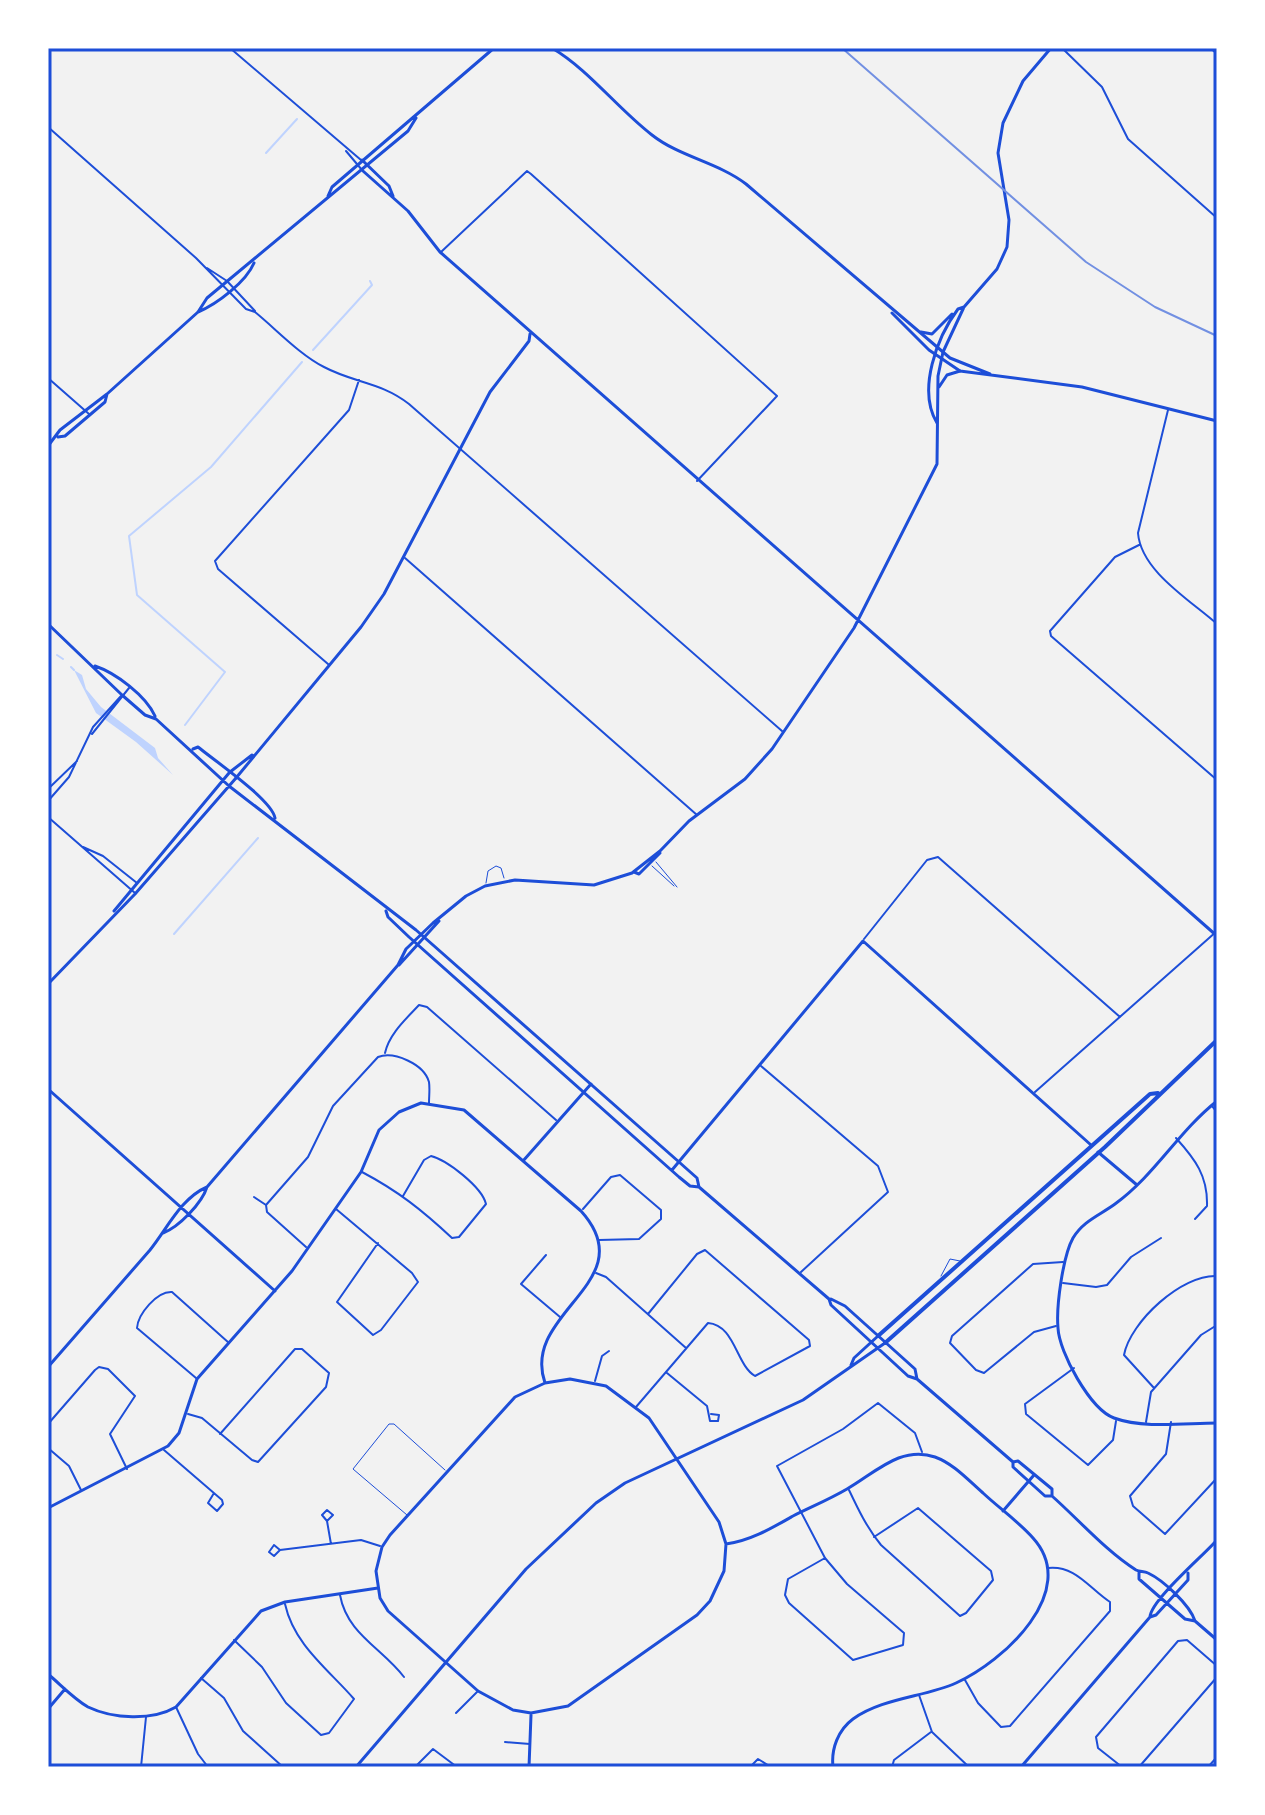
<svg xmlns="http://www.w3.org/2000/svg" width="1265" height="1815" font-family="'Space Grotesk',sans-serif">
<rect width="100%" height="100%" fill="#f2f2f2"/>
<path fill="#bfd3fe" d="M74 670 82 675 86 689 101 707 155 748 158 758 173 775 136 742 96 713Z"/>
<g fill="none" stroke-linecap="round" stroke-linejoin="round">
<path stroke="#bfd3fe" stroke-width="2" d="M266 153 297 119
M313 350 372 285 370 281
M57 655 63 659
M71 667 74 670
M185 725 225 672 137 595 129 536 211 467 302 362
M174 934 258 838"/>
<path stroke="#1d4ed8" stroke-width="1" d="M656 862 677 887
M652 866 674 886
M486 883 488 871 496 866 501 868 504 878
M941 1276 950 1259 960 1261
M407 1515 353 1469 389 1424H394L445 1470"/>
<path stroke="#1d4ed8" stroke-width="2" d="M230 48 361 160
M1062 48 1102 87 1128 139 1217 218
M48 127 196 258 246 309 255 312C277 330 299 354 324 367 354 383 381 382 409 404L782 731
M346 151 362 170
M441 252 527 171 531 174 777 396 697 481
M207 268 227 281 255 311
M48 378 89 414
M1168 410 1138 533C1141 571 1190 600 1217 624
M1139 545 1115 557 1050 631 1051 636 1217 780
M405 558 697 815
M328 664 218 569 215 561 349 410 359 380
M92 734 129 688
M48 789 77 761
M48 801 69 777 93 727 121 696
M48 817 135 893
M83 847 103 856 137 883
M864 939 927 860 938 857 1120 1017
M385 1053C389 1034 406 1019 419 1005L427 1007 556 1120
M761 1066 878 1166 888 1192 801 1272
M1035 1092 1217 931
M1212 1106 1217 1112
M1176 1138C1195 1159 1208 1176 1207 1206L1195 1219
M362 1172C398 1191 422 1210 452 1238L459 1237 486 1204C482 1187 447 1160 431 1156L424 1160 403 1196
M254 1197 266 1205 267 1212 306 1247
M266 1205 308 1157 333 1106 378 1057C394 1051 424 1064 429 1082 430 1089 429 1096 429 1103
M336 1209 412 1273 418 1282 381 1330 373 1335 337 1302 378 1243
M583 1209 611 1177 620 1175 661 1210V1219L639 1239 599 1240
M546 1255 521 1284 560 1317
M596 1273 606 1277 686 1348
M1063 1283 1096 1287 1107 1285 1131 1257 1161 1238
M1056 1326 1034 1332 984 1373 976 1370 950 1343 952 1336 1033 1264 1063 1262
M1074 1368 1025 1404 1026 1414 1088 1465 1113 1440 1116 1421
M667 1373 707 1406 710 1421H718L719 1415 711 1414
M196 1378 137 1328C138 1314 157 1291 172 1292L229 1343
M595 1381 602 1356 609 1351
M1154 1388 1124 1355C1130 1322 1182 1274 1217 1276
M636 1407 708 1323C735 1325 736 1365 755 1376L810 1346 809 1340 705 1250 697 1254 648 1314
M188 1414 202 1418 252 1460 258 1462 326 1387 329 1373 302 1349H295L220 1434
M1146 1422 1151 1392 1201 1335 1217 1325
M1171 1422 1166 1454 1130 1496 1133 1506 1165 1534 1217 1478
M48 1424 95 1370 99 1367 108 1369 135 1396 110 1434 127 1469
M48 1448 69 1466 81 1490
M164 1450 222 1500 223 1504 217 1511 208 1503 214 1493
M849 1490C858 1509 867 1528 881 1545L960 1616 966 1613 993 1580 991 1571 918 1508 874 1537
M327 1521 333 1515 327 1510 322 1515 327 1521 331 1544
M280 1550 274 1545 269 1552 274 1556 280 1550 361 1540 380 1546
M825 1558 788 1579 785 1595 789 1603 853 1660 903 1645 904 1633 847 1584 825 1558 777 1466 843 1429 878 1403 915 1433 922 1452
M340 1595C347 1634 382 1648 404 1677
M234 1640 262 1667 286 1703 321 1735 329 1733 354 1699C329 1670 294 1645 285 1604
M201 1678 224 1698 243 1731 283 1767
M965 1680 978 1703 1001 1727 1010 1726 1110 1611V1602C1089 1588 1075 1565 1048 1568
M919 1695 932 1732 969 1767
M176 1707 198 1754 208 1767
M456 1713 477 1692
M505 1742 530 1744
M141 1767 146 1717
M415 1767 433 1749 457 1767
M750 1767 758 1759 771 1767
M892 1767 894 1760 931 1732
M1122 1767 1098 1748 1096 1737 1178 1641 1187 1640 1217 1666
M1139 1767 1217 1677
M1208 1767 1217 1757"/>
<path stroke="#1d4ed8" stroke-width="3" d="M362 160 389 186 393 196
M363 171 408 211 440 252 1217 936
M921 332 932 334 952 314
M939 387 947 375 960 371
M937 423C917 390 937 337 958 309L964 307
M230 772 252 755
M236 778 361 627 384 594 490 392 529 341 530 334
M634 872 639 874 660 853
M399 965 439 921
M48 1089 275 1291
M1217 1101C1178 1132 1155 1175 1115 1204 1100 1215 1083 1221 1073 1238 1063 1256 1056 1306 1058 1328 1059 1352 1090 1409 1114 1418 1144 1429 1186 1423 1217 1423
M1098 1152 1137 1185
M523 1161 591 1084
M163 1233C179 1227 202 1203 207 1187L398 965 406 949 433 923 466 896 485 886 515 880 594 885 632 873 660 851 689 821 745 779 772 749 854 628 937 464 938 376 943 352 964 307 997 269 1007 247 1009 220 998 153 1003 123 1023 81 1051 48
M48 1367C82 1328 116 1289 150 1250 167 1229 181 1198 207 1187
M570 1379 606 1386 649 1418 719 1522 726 1544 724 1571 710 1601 697 1615 568 1706 531 1713 513 1710 478 1691 388 1611 380 1598 376 1571 382 1547 390 1535 515 1397 545 1383Z
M48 1508 168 1446 179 1433 197 1379 292 1271 361 1172 379 1130 399 1112 421 1103 464 1110 581 1211C645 1282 520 1312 545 1383
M1003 1511 1034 1475
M726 1544C750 1541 772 1528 793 1516 811 1507 830 1499 847 1489 875 1473 901 1445 935 1457 954 1464 968 1480 983 1493 999 1508 1019 1522 1033 1538 1081 1591 1003 1662 956 1683 925 1697 882 1698 853 1719 838 1730 831 1749 833 1767
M48 1674C61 1685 74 1699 88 1707 113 1719 152 1721 176 1707L261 1611 285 1602 378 1588
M48 1709 65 1689
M529 1767 531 1715"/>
<path stroke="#1d4ed8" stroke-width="3" d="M552 48C589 70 617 108 652 135 680 157 717 162 746 184L950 358 990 374
M1211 48 1217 53
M328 196 332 187 494 48
M198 312C217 304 246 282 254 263
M892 313 929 350 960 371 1082 387 1217 421
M58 437 65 436 105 402 107 394
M48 446 60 430 107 394 198 312 207 298 408 131 416 118
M48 624 122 695 145 715 156 719 229 786 416 930 679 1162 697 1178 699 1187 829 1299 831 1305 908 1376 917 1379 1013 1462 1018 1461 1052 1489V1496C1079 1520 1106 1551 1136 1570 1140 1572 1144 1571 1148 1573 1163 1580 1190 1605 1195 1621
M95 666C116 673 146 696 155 716
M193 749 198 747C215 761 272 800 275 818
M114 911 229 773
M386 911 388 917 409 937 679 1177 690 1186 699 1187
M48 984 135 894 236 778
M672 1170 863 941 1091 1145
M831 1299 845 1306 915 1369 917 1379
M851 1365 854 1358 878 1336
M1013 1462V1467L1045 1496H1052
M1139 1572V1579L1185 1619 1195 1621 1217 1640
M1150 1617C1151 1600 1203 1556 1217 1540
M356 1767 526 1569 596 1503 625 1483 803 1400 885 1343
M1021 1767 1150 1617 1156 1615 1188 1580V1573"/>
<path stroke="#1d4ed8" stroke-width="4" d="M878 1336 1150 1094 1158 1093
M885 1343 1105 1147 1217 1040"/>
<path stroke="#7290e2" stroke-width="2" d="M842 48 1086 262 1155 307 1217 336"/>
</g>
<rect width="1265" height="1815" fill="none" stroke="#ffffff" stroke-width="100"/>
<rect x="50" y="50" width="1165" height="1715" fill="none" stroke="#1d4ed8" stroke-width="3"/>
</svg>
